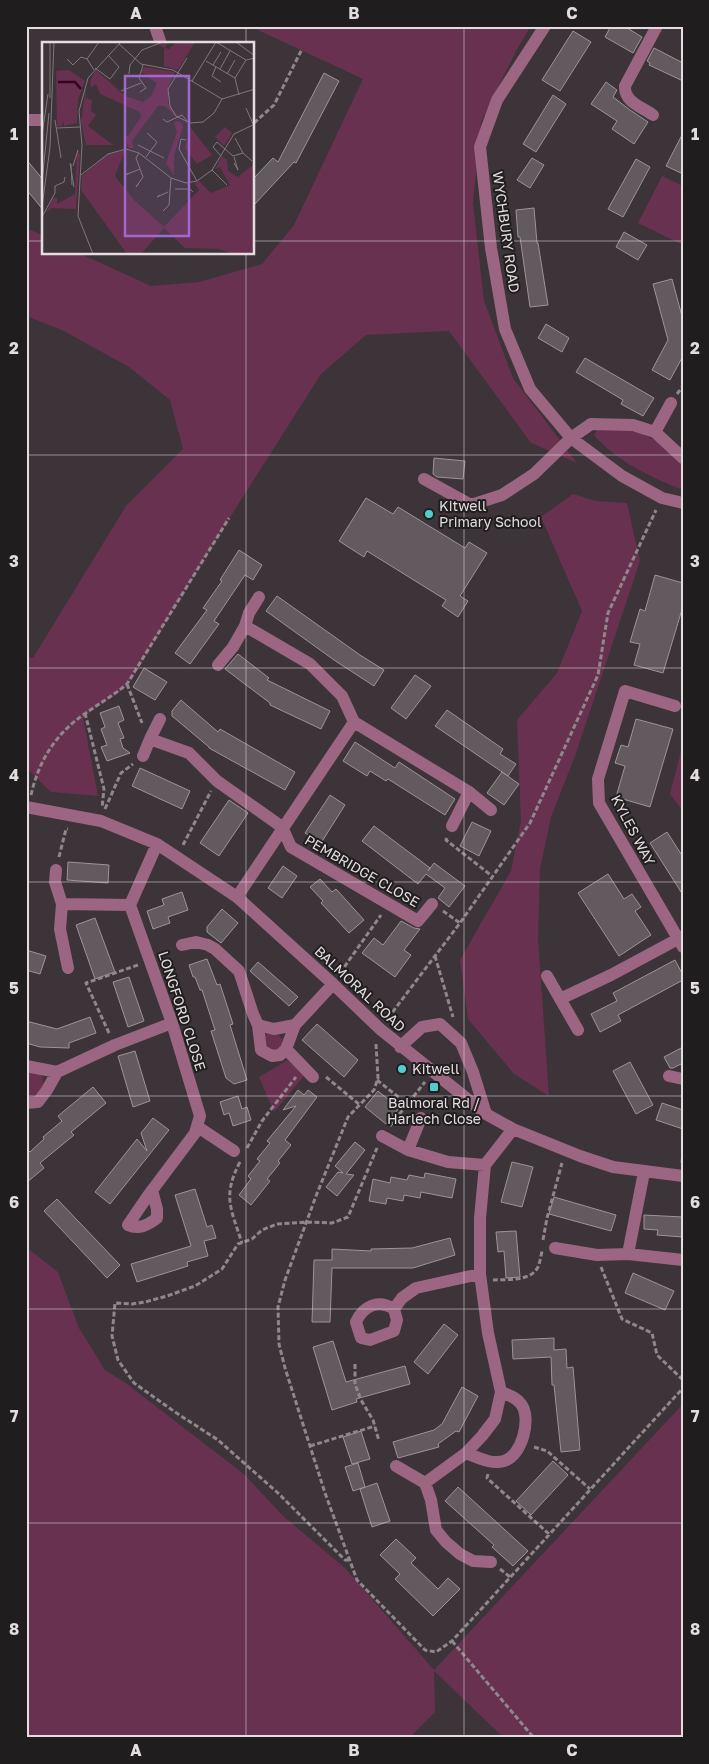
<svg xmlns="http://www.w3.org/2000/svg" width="709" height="1764" font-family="'Golos Text',sans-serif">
<rect width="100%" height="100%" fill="#3c3438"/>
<path fill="#683150" d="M249 26H531L517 49 481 122 473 203 484 301 513 378 577 463 531 443 449 331 366 335 321 374 234 511 127 687 83 717 98 796 51 792 26 768V657L33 658 126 506 183 449 170 400 129 367 62 330 26 316V228L44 236V254H81L151 286 199 282 262 264 294 225 363 79Z
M662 176 683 186V245L638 223Z
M616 428 641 433 658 442 680 461 683 464V490C651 477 617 462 594 435L597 430Z
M573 494 596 501 627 503 640 561 575 756 551 817 540 869 538 939 549 1096 514 1074 468 1019 460 960 511 871 521 821 517 720 557 673 582 611 541 517Z
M683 743V811L670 794Z
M267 1033H277L282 1039V1048L273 1052 264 1049 263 1040Z
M288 1060 304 1076 274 1112 259 1077Z
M26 1071 42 1074 44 1088 35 1097 26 1099Z
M26 1247 58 1272 79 1328 105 1370 127 1384 245 1475 283 1516 345 1568 434 1670 683 1404V1738H504L434 1671 435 1712 409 1738H26Z"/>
<path fill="#625a5e" stroke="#9d9398" d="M611 26H624L642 37 633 53 605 37Z
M573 31 591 42 560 91 542 80Z
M654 48 683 63V81L649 65 650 63 647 61Z
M324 73 339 81 296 163 294 162 254 205V178L273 158 278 162Z
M606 82 617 90 613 97 630 110 648 122 634 144 612 129 617 121 591 104Z
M553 95 566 104 536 152 523 144Z
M683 133V174L666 166Z
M532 158 544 165 530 188 517 180Z
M26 159 44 181V211L26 189Z
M636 159 650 167 623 217 608 209Z
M534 208 537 243H538L548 305 530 307 520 237H518L516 210Z
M624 232 647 245 638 260 616 247Z
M672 279 683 320V356L670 380 652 370 668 340 653 284Z
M546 324 569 338 562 352 538 338Z
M585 358 654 398 643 416 621 404 623 400 576 372Z
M434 458 465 461 463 479 437 477 433 474Z
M366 498 393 514 398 507 465 548 469 542 487 553 460 596 468 601 458 617 442 606 446 600 367 551 364 557 339 541Z
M239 550 262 565 253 580 245 575 214 621 219 624 190 664 175 653 207 610 203 608 222 581 220 580Z
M655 575 683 583V606L663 673 634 665 640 644 630 642 640 609 645 611Z
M277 596 360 655 384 670 374 686 334 660 266 611Z
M238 654 269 678 267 680 330 711 321 729 270 705V703L225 669Z
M144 668 167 682 155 700 133 687Z
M415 675 431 686 406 719 391 708Z
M181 700 218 732 220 729 295 772 285 790 209 748V747L172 716V711Z
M119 706 124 720 118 723 124 738 120 739 123 748 130 753 107 761 101 747 107 745 101 729 105 727 100 713Z
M447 710 503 749 500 754 516 764 508 776 435 726Z
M636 719 673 729 650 807 616 797 625 766 615 763 621 745 628 747Z
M355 742 395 768 399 762 455 799 445 815 388 779 386 781 370 771 367 776 343 761Z
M140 768 190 791 182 809 132 786Z
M502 772 519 784 504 805 487 793Z
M330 795 345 805 321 843 305 833Z
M229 800 248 813 219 856 200 843Z
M472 822 491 831 479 856 460 846Z
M374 826 430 868 428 871 434 863 465 886 449 907 438 898 445 888 426 874 418 884 362 841Z
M667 832 683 857V895L650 843Z
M68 862 109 865 108 883 67 880Z
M283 866 297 876 282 898 268 888Z
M608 874 624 899 632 894 641 907 635 911 651 935 619 956 578 893Z
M320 879 332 892 336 889 364 920 349 933 321 903 323 901 310 887Z
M182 892 188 910 168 917 170 923 153 929 147 911 164 905 162 899Z
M222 909 238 923 221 943 207 932V927Z
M95 918 115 972 95 979 76 925Z
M401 921 414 928 420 929 404 950 411 955 395 977 362 953 374 938 383 945Z
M26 950 46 956 40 974 26 970Z
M207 959 217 985 220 984 233 1024 230 1025 247 1080 234 1084 226 1078 211 1031 215 1030 202 990H200L195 977H193L189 965Z
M675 960 683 975V980L618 1015 621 1021 600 1032 591 1014 617 1001 613 993Z
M258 962 298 997 289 1006 250 971Z
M129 977 144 1021 128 1027 113 982Z
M90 1017 96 1033 69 1043V1048L40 1047 26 1043V1021L57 1029Z
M317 1024 358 1060 344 1077 302 1040Z
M683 1047V1063L673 1068H670L664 1057Z
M135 1051 150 1101 133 1107 118 1056Z
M630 1062 653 1105 636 1114 613 1071Z
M93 1087 106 1103 71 1132 74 1135 40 1163 44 1168 26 1183V1148L30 1152 44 1139 43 1137 62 1121 58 1116Z
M298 1090 304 1095 308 1090 317 1097 285 1140 291 1145 278 1161 280 1163 267 1179 270 1181 251 1205 239 1195 251 1179 248 1176 260 1161 257 1159 270 1143 267 1141 296 1106 283 1110Z
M378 1091 399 1108 386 1124 365 1107Z
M238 1096 242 1109 247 1107 251 1120 233 1126 229 1113 224 1115 220 1102Z
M662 1103 683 1110V1129L656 1120Z
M153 1118 169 1130 110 1204 95 1192 137 1139 147 1151 141 1133Z
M355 1142 365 1150 346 1174 354 1175 337 1196 326 1187 338 1172 343 1173 335 1166Z
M512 1162 533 1167 522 1207 501 1202Z
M425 1173 456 1179 452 1198 421 1192 420 1198 404 1195 403 1201 387 1198 386 1204 369 1201 373 1179 390 1183 391 1177 407 1180 409 1175 424 1178Z
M195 1189 207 1227 212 1225 216 1238 204 1241 208 1256 187 1262 188 1266 137 1282 131 1264 191 1246 175 1195Z
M554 1197 616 1215 611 1231 549 1214Z
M57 1199 120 1265 107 1278 44 1211Z
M644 1215 683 1217V1237L657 1235 658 1230 644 1229Z
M516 1231 520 1277 506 1278 504 1251 498 1252 496 1232Z
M450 1238 455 1255 413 1268H332L330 1322H312L314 1260H332V1249L371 1251V1249L412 1248Z
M633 1273 674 1291 665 1310 625 1293Z
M444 1324 458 1335 428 1374 414 1362Z
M554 1338V1350L566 1349 567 1368 573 1367 580 1450 561 1452 554 1385H552L551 1357 513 1359 512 1340Z
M333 1341 346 1382 405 1366 410 1384 356 1399 357 1402 332 1410 313 1347Z
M462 1387 478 1396 459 1432 456 1431 438 1444 439 1447 398 1458 393 1442 434 1430 442 1424Z
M361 1431 370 1459 352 1464 343 1437Z
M553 1461 568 1475 531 1515 516 1501Z
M358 1463 365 1487 353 1491 345 1467Z
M377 1483 390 1521 372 1527 360 1489Z
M458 1487 528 1551 513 1566 492 1547 494 1545 445 1501Z
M396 1539 416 1558 411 1563 438 1589 448 1578 460 1589 433 1616 395 1579 400 1574 380 1555Z"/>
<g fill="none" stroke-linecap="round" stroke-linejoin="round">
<path stroke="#8e878b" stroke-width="3" stroke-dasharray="5 2.5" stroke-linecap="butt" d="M254 123 274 105 302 49
M677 394 683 386
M127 684 142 723
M85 713 104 789 102 808
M31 795C39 760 56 733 86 713 100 703 114 695 127 684L229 518
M105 809 121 773 133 764
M447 838 446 840 492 876
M183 845 211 791
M59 857 66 829H68
M443 911 460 923
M435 956 453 1017
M340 973 381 915
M388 1018 460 923 530 823 598 675 608 613 656 510
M109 1033 86 983 138 965
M376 1044 378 1078 374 1090 348 1117 316 1196 285 1280 278 1307 279 1344 285 1368 325 1493 357 1580 425 1650 436 1652 452 1641 683 1388
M326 1077 360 1105
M377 1080 407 1104
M390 1126 425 1082
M247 1148 262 1121 296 1077
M240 1162C222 1196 231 1209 242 1243
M682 1163 683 1152
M543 1240 547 1218 562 1163
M601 1267 622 1319 652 1333 657 1355 683 1380
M493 1280C508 1279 530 1282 538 1267 540 1262 541 1256 542 1251
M355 1364V1384L361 1400 373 1420 379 1441
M310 1446 375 1426
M534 1447 547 1451 590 1489
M488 1474 487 1478 549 1534
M349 1560H345L278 1493 218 1440 175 1412 134 1383 118 1360 112 1336 115 1303 132 1304 145 1302 167 1296 195 1286 222 1269 238 1244 252 1239 262 1230 277 1224 307 1222 332 1223 348 1217 377 1148
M500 1569 510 1577
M452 1641 534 1738"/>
<path stroke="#9c6682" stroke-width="12" d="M155 26 161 44
M545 26 497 100 480 147 491 248 505 329 530 389 571 438 622 476 662 498 683 503
M653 115C642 107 624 102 625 86L657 26
M26 120H44
M655 432 671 403
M424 479 471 505 502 495 534 474 571 438 591 424 633 425 655 432 683 458
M218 665 233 647 245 626 249 613 259 597
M675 706 625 691 598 779 599 803 683 947
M354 722 469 792 491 810
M150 739 160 719
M143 756 150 739 189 753 217 781 282 827 291 847 418 921 432 904
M26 807 101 821 157 844 237 897 333 984 380 1029 486 1114 513 1129 580 1156 613 1167 683 1176
M452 826 469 792
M56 870 55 882 62 904 60 929 68 968
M237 897 354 722 342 696 310 664 245 626
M62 904 130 905
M182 945 196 942 208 945 215 949 239 971 253 1014 258 1025
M547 976 578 1030
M560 999 611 975 678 939
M258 1025 274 1029 295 1025 286 1049 280 1055 272 1056 261 1050Z
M295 1025 333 984
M400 1047 422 1027 440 1024 461 1043 473 1072 486 1114
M286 1049 313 1077
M26 1066 57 1072
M669 1076 683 1079
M26 1103 38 1102 47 1090 57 1072 115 1045 172 1023
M198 1127 234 1151
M382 1136 408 1150 448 1162 485 1165
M408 1150 421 1118
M152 1190 157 1209V1218C148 1225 139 1230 128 1225L147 1197 195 1133 200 1116 172 1023 130 905 157 844
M555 1248 597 1255 628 1254 683 1260
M628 1254 644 1172
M394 1309C378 1299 363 1306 356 1322L361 1338 370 1340 394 1331 397 1320 394 1309 402 1298 416 1288 480 1274
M466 1453C477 1457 491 1465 504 1461 522 1456 532 1418 521 1404 516 1397 508 1395 501 1392
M396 1466 425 1483 431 1500 436 1530 446 1542 460 1554 473 1561 491 1562
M425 1483 466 1453 482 1436 495 1419 501 1392 488 1333 480 1274V1218L485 1165 513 1129"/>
</g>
<path fill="none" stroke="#e3dde0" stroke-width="1" stroke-opacity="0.55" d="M246 26V44M464 26V1738M26 241H44M254 241H683M246 254V1738M26 455H683M26 668H683M26 882H683M26 1096H683M26 1309H683M26 1523H683"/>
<g fill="#52cdcf" stroke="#201d1e" stroke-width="2">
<circle cx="429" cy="514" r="5"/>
<circle cx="402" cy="1069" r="5"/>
<rect x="429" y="1082" width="10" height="10" rx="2.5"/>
</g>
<g text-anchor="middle" stroke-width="4" stroke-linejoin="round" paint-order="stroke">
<g font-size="14" fill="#e3dde0" stroke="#201d1e">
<text transform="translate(506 232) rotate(82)" y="5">WYCHBURY ROAD</text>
<text transform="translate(633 830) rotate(62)" y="5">KYLES WAY</text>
<text transform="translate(362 871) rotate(30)" y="5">PEMBRIDGE CLOSE</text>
<text transform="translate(360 989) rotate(43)" y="5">BALMORAL ROAD</text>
<text transform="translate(182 1011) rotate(72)" y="5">LONGFORD CLOSE</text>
</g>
<g font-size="14" fill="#e3dde0" stroke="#201d1e" text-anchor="start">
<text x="439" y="511">Kitwell<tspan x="439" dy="16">Primary School</tspan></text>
<text x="412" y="1074">Kitwell</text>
<text x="434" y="1108" text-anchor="middle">Balmoral Rd /<tspan x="434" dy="16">Harlech Close</tspan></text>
</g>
</g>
<g transform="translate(42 42)">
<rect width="212" height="212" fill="#3c3438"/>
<path d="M126 0 123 6 127 7 134 0H153L136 28 122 24V6L116 2ZM102 25 133 30 126 45V61L135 76 123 64H116L90 99 92 106H87L82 93 86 94 99 75 98 70 58 52 54 42 49 46 48 39 54 28 83 54 101 60 109 54 115 41 99 30ZM27 28 43 39 36 58 35 81 22 84 21 79 20 84H15L14 29ZM44 44V56L50 58 49 69 54 73 46 84 71 103H44L39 80ZM135 79 139 80 141 85 132 113V133L124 121 135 90 132 81ZM148 85 170 113 155 122 143 106ZM183 85 190 91 182 104 173 95ZM83 108 73 134 92 158 122 185 157 148 152 141 157 139 169 151 188 143 178 125 173 127 180 114 185 118 186 129 196 135 212 122V212H192L177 207 143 206 122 186 99 212H85L39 148 40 134 66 112ZM35 110 38 112 34 167 9 166 4 171 11 156H15V162L33 152Z" fill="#683150"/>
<path fill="none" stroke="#390225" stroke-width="2.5" d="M16 40H33L39 47"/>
<path fill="none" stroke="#7f787b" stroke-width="1" d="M174 0 204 18M194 0 213 14M77 2 99 22 131 28 180 57 213 47M145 16 126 47 128 64 134 74 148 81 161 80 172 71 180 57M25 17 31 23 39 15 45 17M164 19 193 36M171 23 179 10M174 25 170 34 179 40M53 26 68 37 77 25 66 13M178 27 188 9M52 28 45 17 57 0M87 32 88 23 100 8 121 0M185 32 193 18M193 36 204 18 213 16M193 36 197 53M150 39 174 0M79 49 99 41M98 50 104 46 97 36 101 23M8 56V0M204 66 211 82M121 77 125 80 140 73 146 80M13 78 19 116M15 86 38 85M0 93 6 52M193 96 201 111M144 98 139 97 137 107 155 139M96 103 122 116M179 114 171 105 175 100 191 114 201 111 210 119M104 115 115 100 105 91M192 115 196 128 192 121M28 121 32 145M29 122 30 143M31 124 36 108M170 128 185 143M88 131 83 133 98 127M39 133 66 112 84 107 97 111 129 136 144 141 155 139 170 128 192 92 213 82M0 140 7 71M96 142 94 145 101 135 94 116 97 111M133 147H148L151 150M13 151V144L22 140 23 135M118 153 115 155 126 150M0 165 8 105 12 0M121 169 127 163 129 136M0 175 13 151M51 212 36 174 40 103 37 69 46 36 79 0"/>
<path fill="#9f6acb" fill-opacity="0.15" stroke="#9f6acb" stroke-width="2.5" d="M83 34H147V194H83Z"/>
<rect width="212" height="212" fill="none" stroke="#e3dde0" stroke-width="2.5"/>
</g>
<rect width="709" height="1764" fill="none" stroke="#201d1e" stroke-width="55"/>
<rect x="28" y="28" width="654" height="1708" fill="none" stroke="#e3dde0" stroke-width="2"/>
<g font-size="16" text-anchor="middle" font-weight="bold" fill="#e3dde0">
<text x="136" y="19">A</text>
<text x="354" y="19">B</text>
<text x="572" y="19">C</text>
<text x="14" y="140">1</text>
<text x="695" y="140">1</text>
<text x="14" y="354">2</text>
<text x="695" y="354">2</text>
<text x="14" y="567">3</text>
<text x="695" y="567">3</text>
<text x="14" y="781">4</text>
<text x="695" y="781">4</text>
<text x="14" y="994">5</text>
<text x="695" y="994">5</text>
<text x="14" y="1208">6</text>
<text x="695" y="1208">6</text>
<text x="14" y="1422">7</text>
<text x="695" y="1422">7</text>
<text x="14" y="1635">8</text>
<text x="695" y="1635">8</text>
<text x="136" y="1756">A</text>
<text x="354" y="1756">B</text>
<text x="572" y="1756">C</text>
</g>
</svg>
